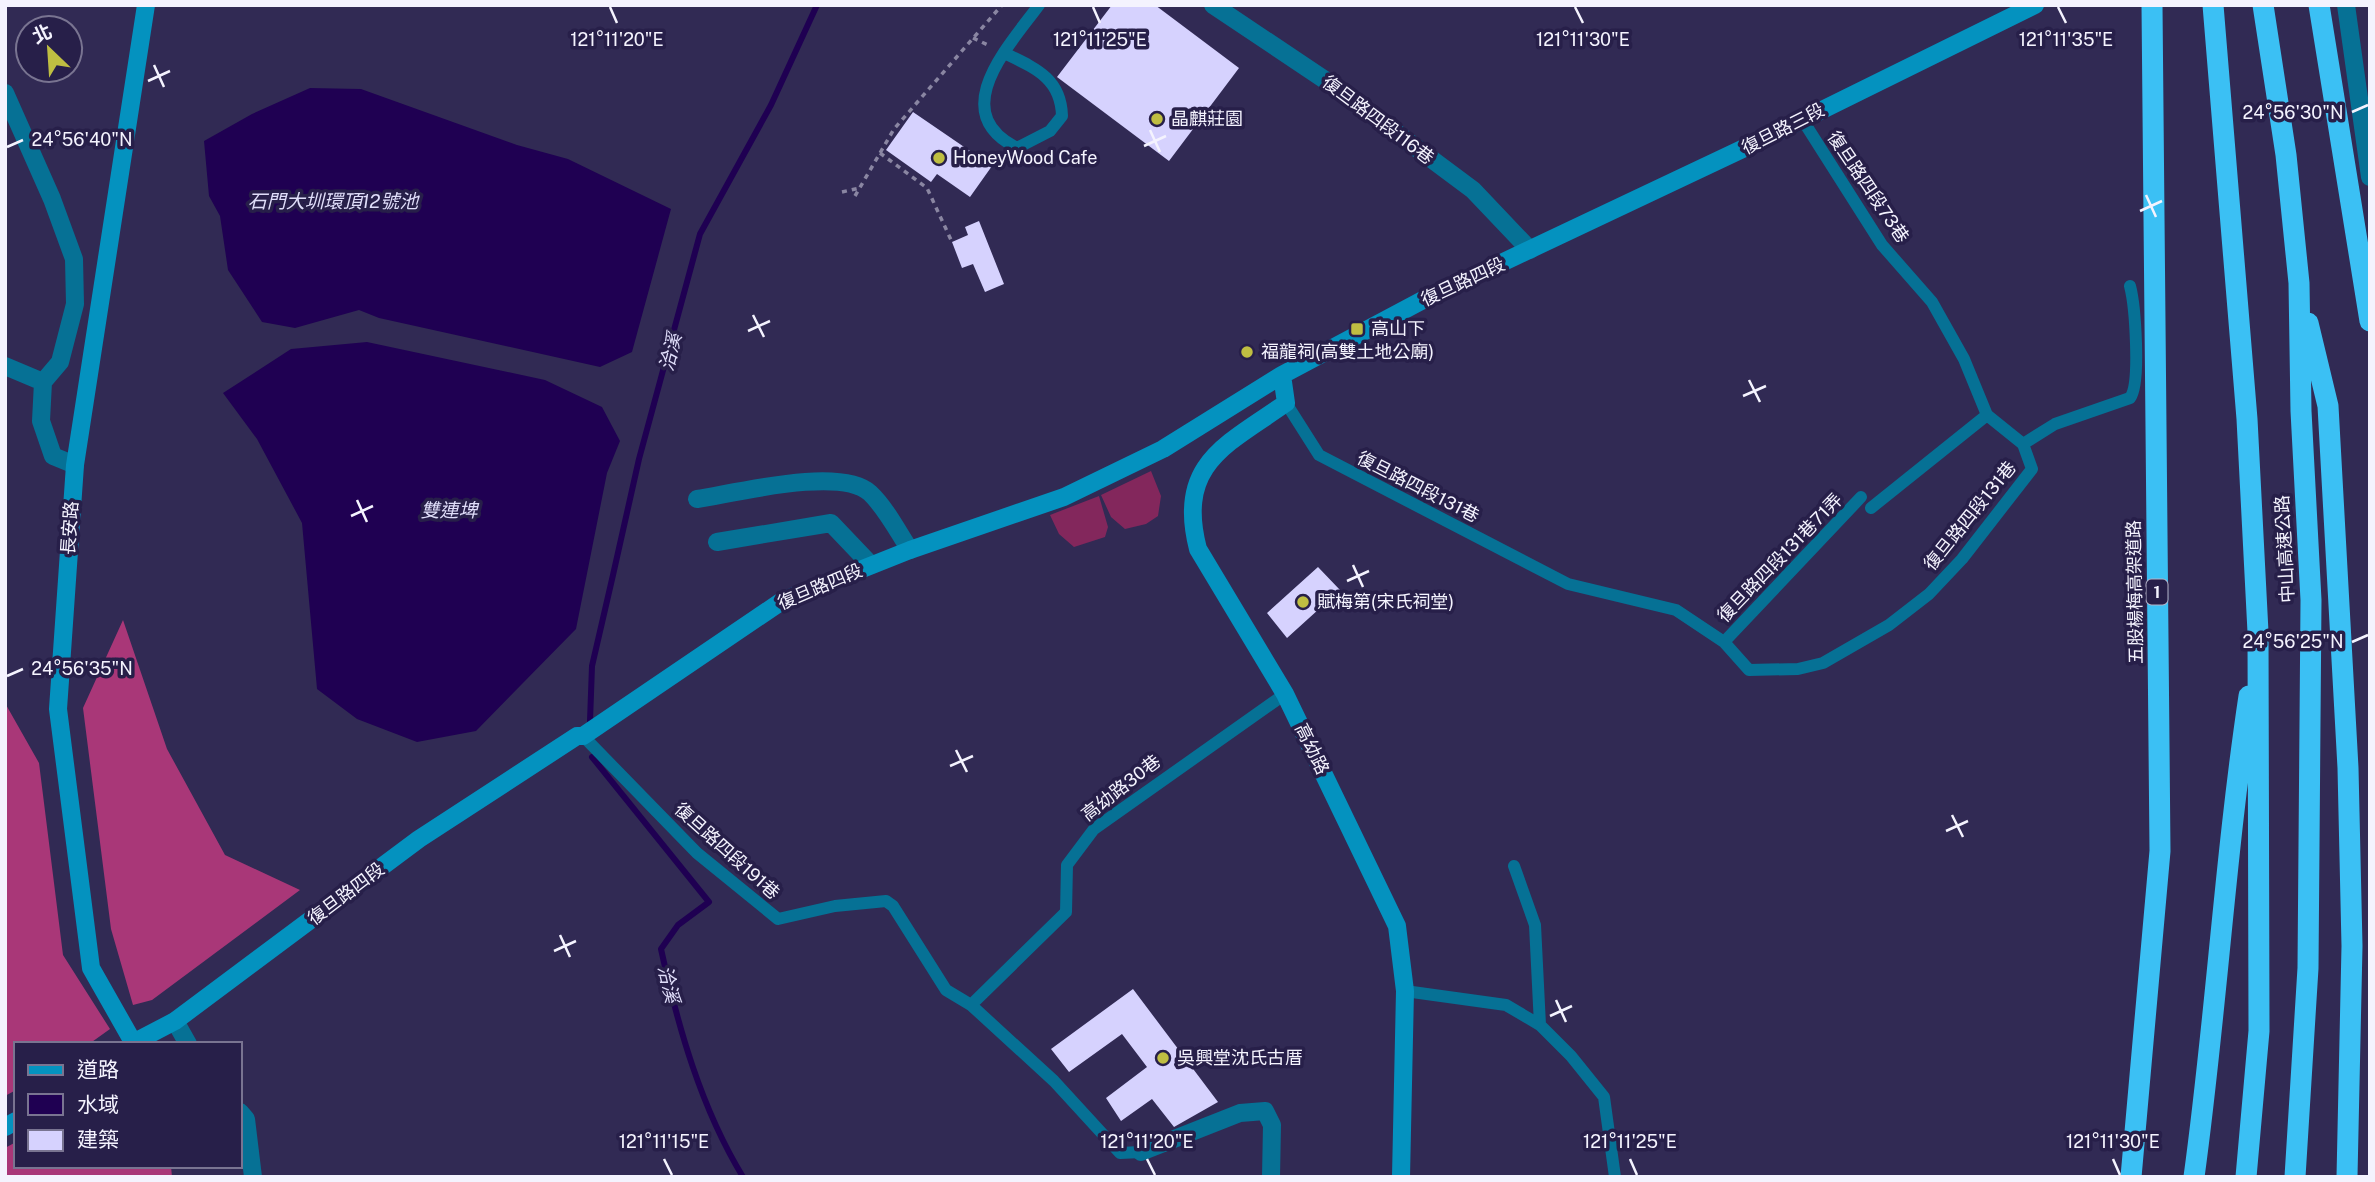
<svg xmlns="http://www.w3.org/2000/svg" width="2375" height="1182" font-family="'Public Sans','Noto Sans TC',sans-serif">
<rect width="100%" height="100%" fill="#312a54"/>
<path fill="#83275c" d="M1151 471 1161 496 1158 516 1146 524 1125 529 1111 517 1101 495Z
M1099 496 1108 527 1105 537 1074 547 1059 534 1050 515Z"/>
<path fill="#a93778" d="M123 620 167 749 225 855 300 890 152 1000 133 1005 111 929 83 708Z
M5 703 39 763 63 955 110 1029 89 1044H16V1090L5 1096Z
M16 1142V1166H171L172 1177H5V1148Z"/>
<path fill="#1f0052" d="M310 88 361 89 517 145 568 159 671 209 632 352 600 367 379 318 359 310 295 328 262 322 228 270 220 216 209 196 204 141 252 114Z
M367 342 545 380 602 407 620 441 607 473 576 629 476 731 417 742 357 719 317 689 302 523 257 439 223 393 291 349Z"/>
<g fill="none" stroke-linecap="round" stroke-linejoin="round">
<path stroke="#1f0052" stroke-width="6" d="M590 721 592 666 613 575 639 459 700 234 771 105 817 5
M592 757 709 902 678 925 661 949C678 1027 701 1108 743 1177"/>
</g>
<path fill="#d6d2fe" d="M1112 5H1155L1239 68 1169 161 1057 77Z
M913 112 992 166 970 197 937 174 931 182 886 150Z
M979 221 1004 284 985 292 973 264 962 268 952 242 968 235 965 227Z
M1318 567 1340 590 1287 638 1267 613Z
M1133 989 1218 1102 1174 1127 1152 1099 1121 1121 1106 1098 1147 1067 1122 1034 1069 1072 1051 1049Z"/>
<g fill="none" stroke-linecap="round" stroke-linejoin="round">
<path stroke="#8a86a2" stroke-width="3.5" stroke-dasharray="5 5" stroke-linecap="butt" d="M973 38 990 46
M880 153 927 188 952 242
M842 192 860 188
M855 196 894 129 1002 5"/>
<path stroke="#067195" stroke-width="12" d="M1004 53C1035 68 1061 78 1062 116L1050 131 1017 148C946 112 1008 47 1039 5
M1802 119 1882 245 1932 302 1964 359 1987 415 2023 444
M1286 403 1319 455 1568 584 1676 610 1724 642 1749 670 1798 669 1823 663 1889 625 1929 594 1962 559 2032 469 2023 444 2055 424 2130 398C2141 384 2135 305 2130 286
M1871 508 1987 415
M1724 642 1861 497
M583 736 697 853 778 919 835 906 886 901 893 906 946 990 971 1005 1054 1081 1120 1153 1141 1152
M1514 866 1535 925 1540 1025
M1405 991 1506 1005 1540 1025 1571 1056 1604 1097 1615 1177
M971 1005 1066 912 1067 865 1094 829 1285 694"/>
<path stroke="#067195" stroke-width="18" d="M1213 5 1328 82 1473 190 1530 250
M2346 5 2370 177
M5 93 52 199 74 259 75 304 60 362 43 382 41 421 53 456 75 465
M5 366 43 382
M697 499C736 493 841 466 870 493 886 508 898 532 910 550
M717 542 831 523 871 565
M175 1021 188 1044
M240 1112 246 1119 253 1177
M1141 1152 1240 1113 1265 1111 1272 1125 1271 1177"/>
<path stroke="#0492bf" stroke-width="18" d="M1282 375 1286 403C1226 445 1176 464 1198 549L1285 694 1397 926 1405 991 1401 1177
M133 1042 91 968 58 709 75 465 146 5
M131 1044 175 1021 419 839 577 736H583L782 601 910 550 1064 497 1163 449 1282 375 1421 301 1755 143 2035 5
M5 1127 16 1121"/>
<path stroke="#3bc0f4" stroke-width="21" d="M2213 5 2247 419 2258 632 2259 1031 2246 1177
M2263 5 2286 155 2299 283 2301 411 2311 600 2308 968 2295 1177
M2319 5 2370 321
M2308 323 2328 406 2348 768 2352 946 2347 1177
M2131 1177 2160 851 2152 5
M2194 1177C2216 1017 2225 856 2249 696"/>
</g>
<path fill="none" stroke="#f4f3fe" stroke-width="2.5" d="M610 7 617 23M1093 7 1100 23M1575 7 1583 23M2058 7 2066 23M154 65 164 87M148 81 170 71M2352 112 2368 105M1150 130 1160 152M1144 146 1166 136M7 147 23 140M2146 195 2156 217M2140 211 2162 201M753 315 764 337M748 331 770 321M1749 380 1760 402M1743 396 1766 386M357 500 367 522M351 516 373 506M1353 565 1363 587M1347 581 1369 571M2352 642 2368 635M7 676 23 669M956 750 967 772M950 766 973 756M1952 815 1963 837M1946 831 1968 821M560 935 570 957M554 951 576 941M1556 1000 1566 1022M1550 1016 1572 1006M664 1159 672 1175M1147 1159 1155 1175M1630 1159 1637 1175M2113 1159 2120 1175"/>
<g fill="#bfbe42" stroke="#271f49" stroke-width="2.5">
<circle cx="1157" cy="119" r="7"/>
<circle cx="939" cy="158" r="7"/>
<rect x="1350" y="322" width="14" height="14" rx="3.5"/>
<circle cx="1247" cy="352" r="7"/>
<circle cx="1303" cy="602" r="7"/>
<circle cx="1163" cy="1058" r="7"/>
</g>
<g text-anchor="middle" stroke-width="7" stroke-linejoin="round" paint-order="stroke">
<rect fill="#271f49" stroke="#b6b3c8" stroke-width="2" x="2146.5" y="579.5" width="21" height="25" rx="5"/>
<g font-size="16" font-weight="bold" fill="#f4f3fe">
<text x="2157" y="598">1</text>
</g>
<g font-size="18" fill="#f4f3fe" stroke="#271f49" text-anchor="start">
<text x="1171" y="125">晶麒莊園</text>
<text x="953" y="164">HoneyWood Cafe</text>
<text x="1371" y="335">高山下</text>
<text x="1261" y="358">福龍祠(高雙土地公廟)</text>
<text x="1317" y="608">賦梅第(宋氏祠堂)</text>
<text x="1177" y="1064">吳興堂沈氏古厝</text>
</g>
<g font-size="18" fill="#f4f3fe" stroke="#271f49">
<text transform="translate(1378 120) rotate(37)" y="6">復旦路四段116巷</text>
<text transform="translate(1783 129) rotate(-27)" y="6">復旦路三段</text>
<text transform="translate(1868 187) rotate(56)" y="6">復旦路四段73巷</text>
<text transform="translate(1463 282) rotate(-25)" y="6">復旦路四段</text>
<text transform="translate(1418 487) rotate(27)" y="6">復旦路四段131巷</text>
<text transform="translate(1970 516) rotate(-51)" y="6">復旦路四段131巷</text>
<text transform="translate(70 528) rotate(-86)" y="6">長安路</text>
<text transform="translate(2285 549) rotate(-93)" y="6">中山高速公路</text>
<text transform="translate(1780 558) rotate(-46)" y="6">復旦路四段131巷71弄</text>
<text transform="translate(820 587) rotate(-23)" y="6">復旦路四段</text>
<text transform="translate(2135 592) rotate(-91)" y="6">五股楊梅高架道路</text>
<text transform="translate(1312 749) rotate(64)" y="6">高幼路</text>
<text transform="translate(1121 788) rotate(-38)" y="6">高幼路30巷</text>
<text transform="translate(727 851) rotate(42)" y="6">復旦路四段191巷</text>
<text transform="translate(346 894) rotate(-37)" y="6">復旦路四段</text>
</g>
<g font-size="19" font-style="italic" fill="#dfddf9" stroke="#271f49">
<text x="333" y="208">石門大圳環頂12號池</text>
<text transform="translate(670 352) rotate(-76)" y="7">洽溪</text>
<text x="449" y="517">雙連埤</text>
<text transform="translate(669 984) rotate(77)" y="7">洽溪</text>
</g>
</g>
<g font-size="18" text-anchor="middle" fill="#f4f3fe" stroke="#271f49" stroke-width="7" stroke-linejoin="round" paint-order="stroke">
<text x="617" y="46">121°11'20"E</text>
<text x="1100" y="46">121°11'25"E</text>
<text x="1583" y="46">121°11'30"E</text>
<text x="2066" y="46">121°11'35"E</text>
<text x="2293" y="119">24°56'30"N</text>
<text x="82" y="146">24°56'40"N</text>
<text x="2293" y="648">24°56'25"N</text>
<text x="82" y="675">24°56'35"N</text>
<text x="664" y="1148">121°11'15"E</text>
<text x="1147" y="1148">121°11'20"E</text>
<text x="1630" y="1148">121°11'25"E</text>
<text x="2113" y="1148">121°11'30"E</text>
</g>
<rect width="2375" height="1182" fill="none" stroke="#f4f3fe" stroke-width="14"/>
<rect x="14" y="1042" width="228" height="126" fill="#271f49" stroke="#797491" stroke-width="2"/>
<rect x="28" y="1065" width="35" height="10" fill="#0492bf" stroke="#797491" stroke-width="2"/>
<text x="77" y="1077" font-size="21" fill="#f4f3fe">道路</text>
<rect x="28" y="1094" width="35" height="21" fill="#1f0052" stroke="#797491" stroke-width="2"/>
<text x="77" y="1112" font-size="21" fill="#f4f3fe">水域</text>
<rect x="28" y="1130" width="35" height="21" fill="#d6d2fe" stroke="#797491" stroke-width="2"/>
<text x="77" y="1147" font-size="21" fill="#f4f3fe">建築</text>
<g transform="translate(49 49) rotate(335)"><circle r="33" fill="#271f49" stroke="#797491" stroke-width="2"/>
<path d="M0-5L12 26L0 18L-12 26Z" fill="#bfbe42"/>
<text y="-10" font-size="19" font-weight="bold" text-anchor="middle" fill="#f4f3fe">北</text>
</g>
</svg>
